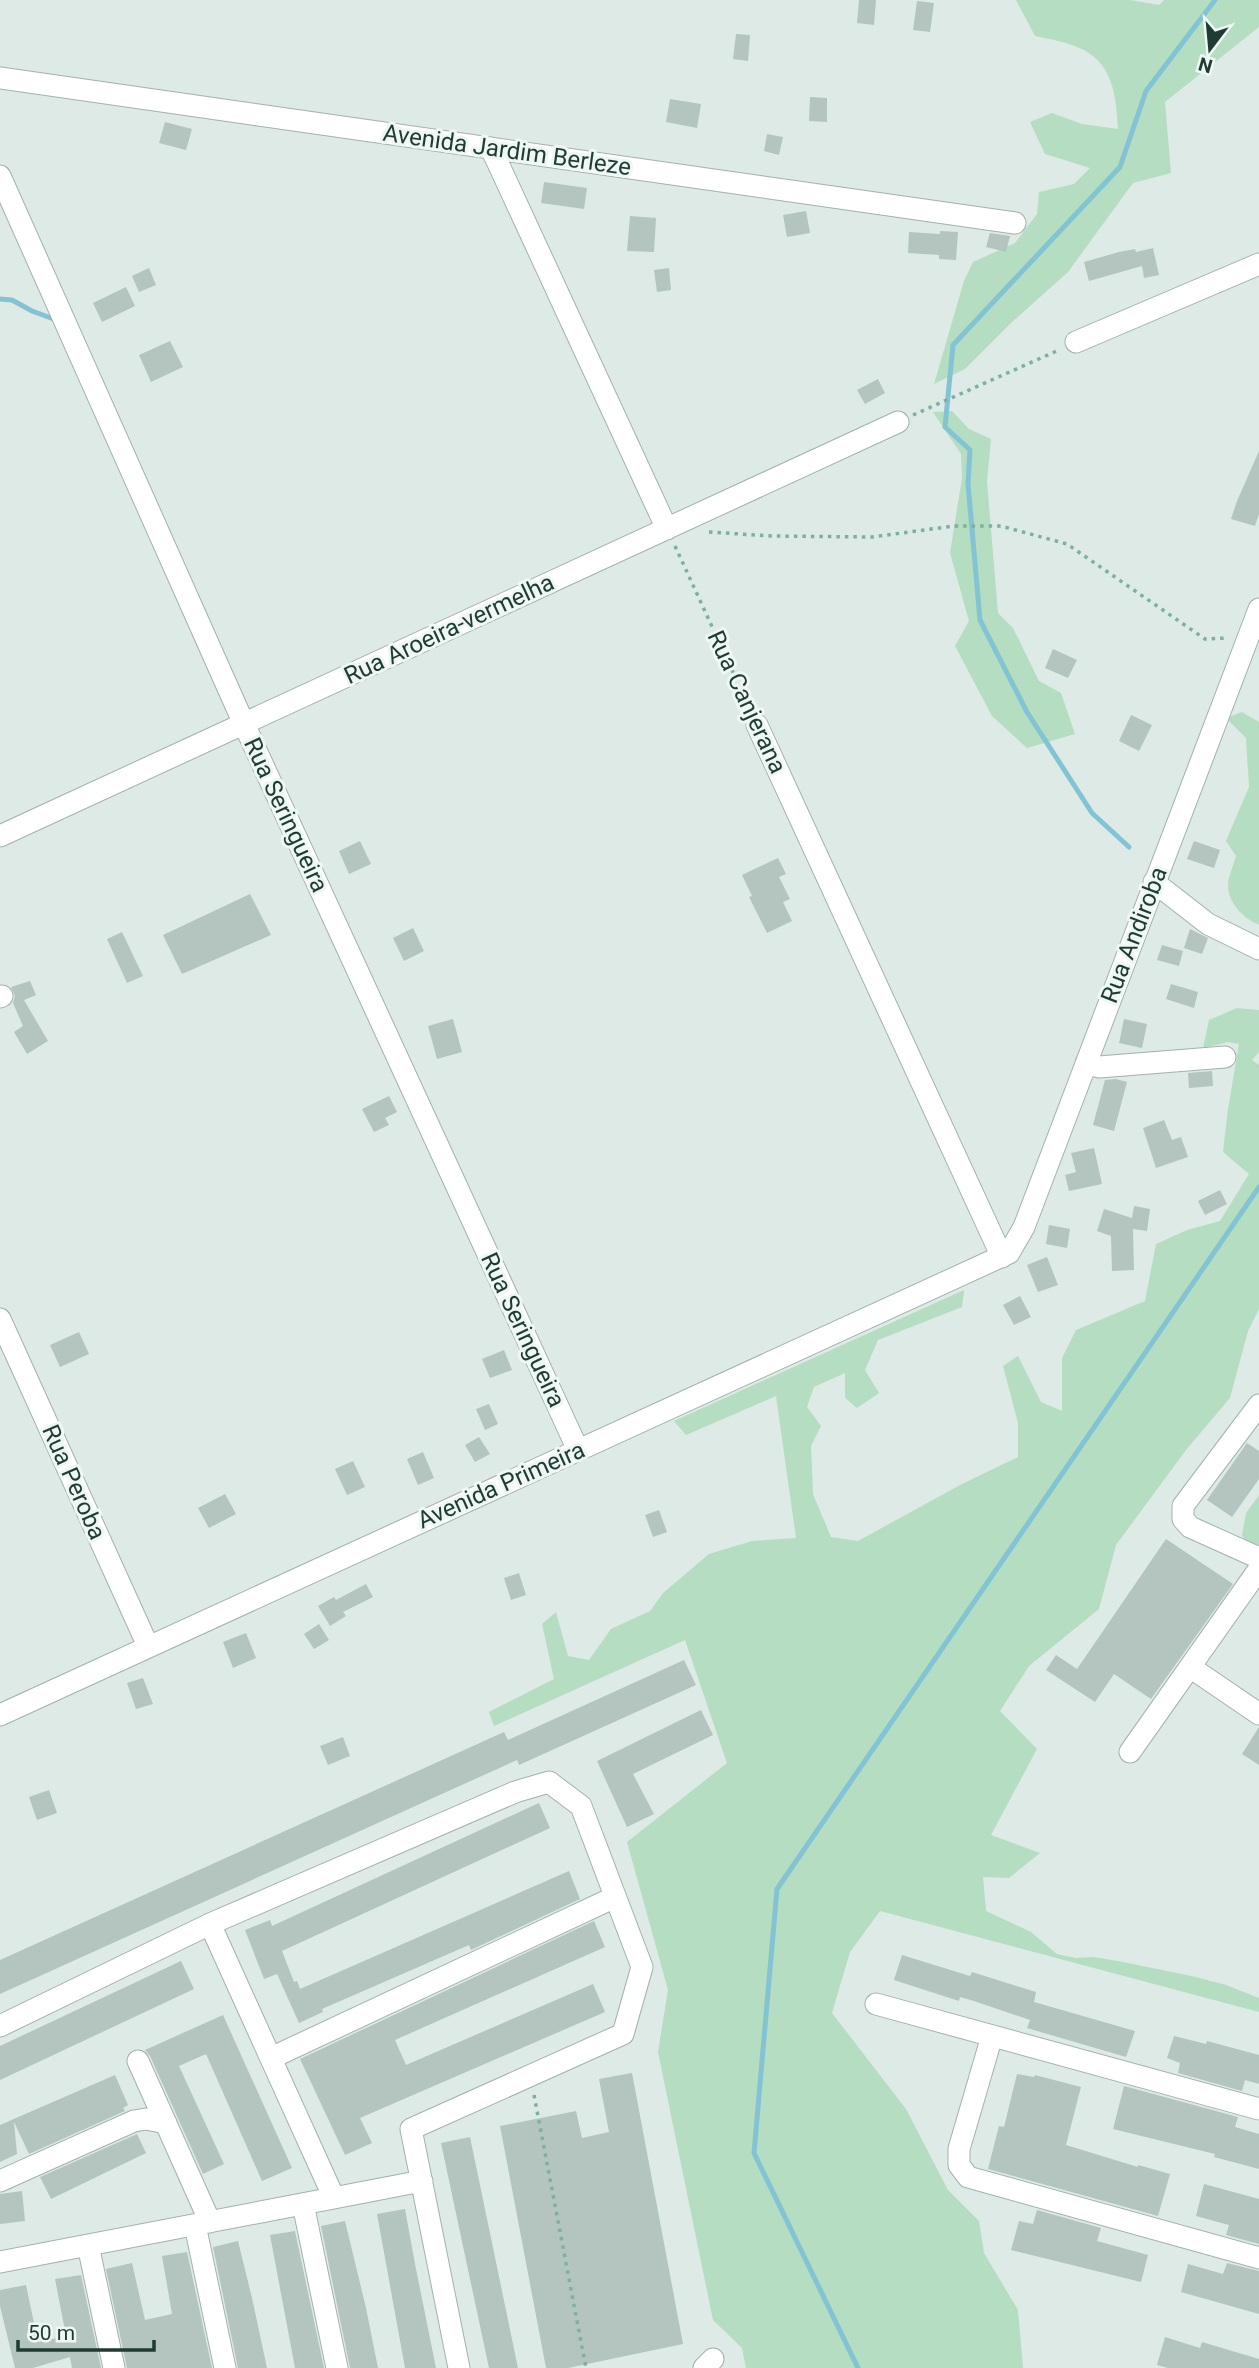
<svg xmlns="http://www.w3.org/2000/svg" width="1259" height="2368" font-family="Roboto,sans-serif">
<rect width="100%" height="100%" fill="#deeae5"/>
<path fill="#b5ddc1" d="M1016 0H1130L1159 5 1164 0H1259V27L1165 102 1171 173 1133 183 1068 272 1011 323 965 369 934 384 964 281 973 262 1015 243 1037 214 1039 192 1074 184 1090 168 1045 154 1030 122 1052 113 1082 124 1118 129C1116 95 1113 61 1077 47 1064 41 1048 39 1035 36Z
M952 411 969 429 991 439 987 481 998 613 1013 628 1039 681 1061 693 1075 734 1027 748 992 716 955 646 969 621 950 553 962 478 961 454 933 412Z
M1242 712 1259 722V925C1243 918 1228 903 1228 885 1228 876 1234 865 1236 856L1226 841 1249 787 1246 738 1226 718Z
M1237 1008 1259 1010V1052L1252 1060 1259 1065V1309L1248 1331 1230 1398 1186 1450 1116 1545 1099 1609 1029 1666 1000 1711 1037 1749 991 1835 1040 1853 1009 1878 983 1877 986 1911 1031 1932 1057 1954 1076 1958 1093 1957 1118 1961 1196 1977 1226 1985 1259 1998V2012L880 1911 850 1952 832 2013 906 2109 948 2190 979 2221 984 2253 1018 2310 1023 2368H746L742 2348 713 2320 658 2052 668 1990 627 1842 727 1763 685 1640 494 1726 489 1712 554 1679 542 1624 556 1612 568 1656 589 1660 611 1629 650 1611 663 1593 709 1554 752 1541 796 1538 776 1396 686 1435 674 1421 964 1290 962 1307 878 1340 865 1370 879 1393 857 1408 845 1398V1373L814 1387 807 1407 821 1426 811 1446 813 1494 831 1537 858 1541 962 1484 1018 1457V1423L1003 1366 1018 1356 1041 1402 1062 1411V1358L1076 1330 1145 1301 1156 1244 1187 1230 1220 1221 1249 1174 1223 1152 1228 1109 1239 1044 1228 1042 1203 1048 1209 1020Z
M1259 1495V1547L1247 1544 1242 1535 1246 1513Z"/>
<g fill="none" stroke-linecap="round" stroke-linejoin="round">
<path stroke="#82c4d3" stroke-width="5" d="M0 299 12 300 32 311 59 321
M1129 847 1092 813 1027 712 980 620 968 484 970 450 945 427 953 345 1120 167 1146 91 1215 0
M858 2368 754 2153 777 1889 1259 1187"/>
</g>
<path fill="#b3c5be" d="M859 0H876L874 25 857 23Z
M917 1 934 3 930 32 913 30Z
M736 34 750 35 748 61 733 59Z
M810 97 827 98V122L809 121Z
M670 99 701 104 697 128 666 122Z
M165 122 192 129 186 150 159 143Z
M767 134 783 137 779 155 764 151Z
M544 182 587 188 584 209 541 203Z
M806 211 810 233 787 237 783 215Z
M630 216 656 218 654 252 627 251Z
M940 231 958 232 956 260 939 259V255L908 253 909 232 940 234Z
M990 233 1010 236 1006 252 986 247Z
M1153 248 1159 275 1144 278 1142 266 1089 281 1084 262 1119 252 1135 249 1136 252Z
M149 268 156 285 139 292 132 276Z
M669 268 671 290 657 292 654 270Z
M126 287 135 306 102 322 93 303Z
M170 341 183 367 151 382 139 355Z
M878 379 885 393 865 404 857 390Z
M1259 451V514L1255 526 1231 519 1237 501Z
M1053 649 1077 660 1068 678 1045 668Z
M1131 715 1152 725 1139 751 1119 741Z
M360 841 371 864 349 874 339 851Z
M1194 841 1220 850 1214 868 1187 859Z
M778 858 786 874 779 877 790 899 783 902 792 921 767 933 749 897 752 896 742 875Z
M250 894 271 935 182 974 163 935Z
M413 928 424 951 404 961 393 938Z
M1190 929 1208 938 1202 954 1184 948Z
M122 932 143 976 127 983 107 939Z
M1162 945 1183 951 1179 966 1157 960Z
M30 981 36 995 24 1000 48 1041 27 1054 14 1032 23 1026 13 1003 15 996 11 987Z
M1171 984 1198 992 1194 1008 1166 999Z
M453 1019 462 1052 437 1059 428 1026Z
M1124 1019 1147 1024 1142 1048 1119 1043Z
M1212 1071 1213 1086 1189 1088 1188 1073Z
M1116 1079 1127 1082 1114 1131 1093 1125 1105 1080Z
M389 1096 397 1112 385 1118 389 1125 374 1132 362 1109Z
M1164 1120 1172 1140 1181 1137 1188 1157 1156 1168 1143 1128Z
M1094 1148 1102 1184 1069 1191 1065 1175 1076 1172 1071 1153Z
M1220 1190 1227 1204 1205 1215 1198 1201Z
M1134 1206 1150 1209 1147 1231 1133 1229 1134 1270 1112 1271 1111 1236 1097 1231 1104 1209 1132 1218Z
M1049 1225 1070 1229 1067 1248 1046 1244Z
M1047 1257 1058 1285 1038 1292 1027 1265Z
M1020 1296 1031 1317 1014 1325 1003 1305Z
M79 1332 89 1354 60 1367 50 1345Z
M504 1350 512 1370 490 1378 482 1359Z
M489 1404 498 1424 485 1430 476 1409Z
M479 1437 490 1454 475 1462 465 1445Z
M1247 1443 1259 1451V1479L1232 1517 1207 1500Z
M423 1452 434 1478 418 1485 407 1459Z
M353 1461 365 1487 347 1495 335 1469Z
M225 1494 236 1514 209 1528 198 1508Z
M659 1510 667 1532 653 1537 645 1515Z
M1166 1539 1233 1584 1151 1699 1114 1674 1095 1702 1046 1670 1056 1655 1077 1669Z
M519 1573 526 1595 511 1600 504 1578Z
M366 1584 373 1597 343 1612 346 1616 330 1626 318 1606 334 1597 336 1600Z
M319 1624 329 1640 314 1649 304 1634Z
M246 1633 256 1658 233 1668 223 1642Z
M684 1660 696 1685 519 1765 517 1760 0 1994V1960L504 1732 508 1740Z
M143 1678 153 1704 136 1709 127 1683Z
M701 1710 713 1735 633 1774 654 1814 627 1827 597 1761Z
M1259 1727V1765L1242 1754Z
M343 1737 350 1756 328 1765 320 1746Z
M49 1790 57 1813 37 1820 29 1797Z
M539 1803 550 1828 282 1951 294 1982 297 1981 300 1989 569 1871 580 1899 471 1950 469 1945 322 2009 323 2012 299 2023 277 1974 264 1979 245 1930 270 1920 272 1926Z
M594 1921 605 1947 395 2040 406 2065 593 1984 605 2012 360 2118 372 2143 345 2155 300 2059Z
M902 1955 970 1976 972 1972 1036 1992 1034 2002 1135 2031 1126 2057 1027 2028 1030 2020 974 2001 960 1997 959 2001 894 1980Z
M181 1961 194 1989 0 2080V2046Z
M223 2015 292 2168 262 2181 206 2054 179 2066 224 2164 203 2174 150 2056 145 2050Z
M1174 2036 1206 2044 1207 2041 1259 2055V2084L1245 2080 1242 2091 1178 2073 1180 2063 1167 2058Z
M632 2073 683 2344 568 2368H546L500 2126 576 2111 582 2138 609 2132 599 2079Z
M1017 2074 1034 2077 1035 2075 1081 2087 1066 2145 1138 2167V2165L1170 2174 1158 2216 988 2169 999 2126 1004 2127Z
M115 2075 128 2105 123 2108 125 2111 29 2154 14 2122 17 2154 0 2162V2125Z
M1124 2086 1238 2117 1235 2127 1259 2134V2169L1214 2157 1215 2154 1113 2129Z
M137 2134 146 2153 51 2199 40 2177Z
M470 2137 518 2368H489L441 2143Z
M1204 2184 1259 2199V2244L1226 2235 1229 2225 1196 2216Z
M22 2191 25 2221 0 2224V2194Z
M405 2209 415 2264 436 2368H405L377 2214Z
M1037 2210 1101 2228 1097 2241 1148 2255 1141 2282 1011 2250 1019 2221 1033 2224Z
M345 2221 366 2308 378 2368H350L321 2226Z
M295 2231 324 2368H295L270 2235Z
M238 2241 252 2298 267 2368H238L213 2247Z
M187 2252 212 2368H127L106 2269 132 2263 145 2320 172 2314 162 2256Z
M1227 2263 1259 2271V2314L1181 2292 1188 2264 1223 2274Z
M81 2275 101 2368H72L70 2357 33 2368H15L0 2306V2290L26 2285 38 2342 66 2336 55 2279Z
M1165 2337 1200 2348 1202 2342 1259 2359V2368H1168L1157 2365Z"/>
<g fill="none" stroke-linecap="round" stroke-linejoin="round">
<g stroke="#a1b2ac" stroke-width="23">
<path id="minor" d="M0 78 1015 223
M491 148 667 529
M0 176 244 724 578 1450
M1076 342 1259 264
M757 725 1002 1257
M0 836 898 422
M1154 882 1208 924 1259 949
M0 997 2 996
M1086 1063 1099 1067 1225 1057
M0 1319 148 1646
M1259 1405 1183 1506V1519L1190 1527 1259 1558
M1190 1667 1259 1714
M0 1715 1009 1253 1024 1227 1259 609
M1130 1752 1259 1569
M210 1924 334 2198
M876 2004 1259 2109
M0 2026 210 1924 515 1792 549 1782 581 1806 642 1967 623 2034 411 2129 459 2368
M992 2036 959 2149V2165L968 2177 1259 2258
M271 2058 615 1897
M138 2061 210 2222
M0 2181 134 2121 146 2119 166 2123
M303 2204 337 2368
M195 2225 225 2368
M88 2245 114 2368
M0 2262 422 2181
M704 2368 713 2359"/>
</g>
<path stroke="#7cb0a2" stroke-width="3.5" stroke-dasharray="3.5 5" stroke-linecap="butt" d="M913 415 1059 350
M709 532 771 536 872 537 954 526H1001L1067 544 1205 639 1228 638
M675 546 749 707
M534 2095 586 2368"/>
<use href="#minor" stroke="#fff" stroke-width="21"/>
</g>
<g text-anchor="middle" stroke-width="6" stroke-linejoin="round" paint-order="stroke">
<g font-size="24" fill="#1e3b34" stroke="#eef7f3">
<text transform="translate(507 150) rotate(8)" y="8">Avenida Jardim Berleze</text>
<text transform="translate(449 629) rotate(-25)" y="8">Rua Aroeira-vermelha</text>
<text transform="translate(747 702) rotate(65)" y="8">Rua Canjerana</text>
<text transform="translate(286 815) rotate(65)" y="8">Rua Seringueira</text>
<text transform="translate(1134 935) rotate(-69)" y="8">Rua Andiroba</text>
<text transform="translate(523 1330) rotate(65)" y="8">Rua Seringueira</text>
<text transform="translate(74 1482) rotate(66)" y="8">Rua Peroba</text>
<text transform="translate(501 1485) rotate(-24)" y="8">Avenida Primeira</text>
</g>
</g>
<g transform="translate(1210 49) rotate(196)" stroke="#eef7f3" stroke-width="5" paint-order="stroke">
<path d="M0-5L12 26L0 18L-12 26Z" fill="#1e3b34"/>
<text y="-10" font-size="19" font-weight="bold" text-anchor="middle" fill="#1e3b34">N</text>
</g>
<path d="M18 2340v10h136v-10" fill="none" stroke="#1e3b34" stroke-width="3.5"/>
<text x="28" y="2340" font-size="21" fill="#1e3b34" stroke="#eef7f3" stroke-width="5" paint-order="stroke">50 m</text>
</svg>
